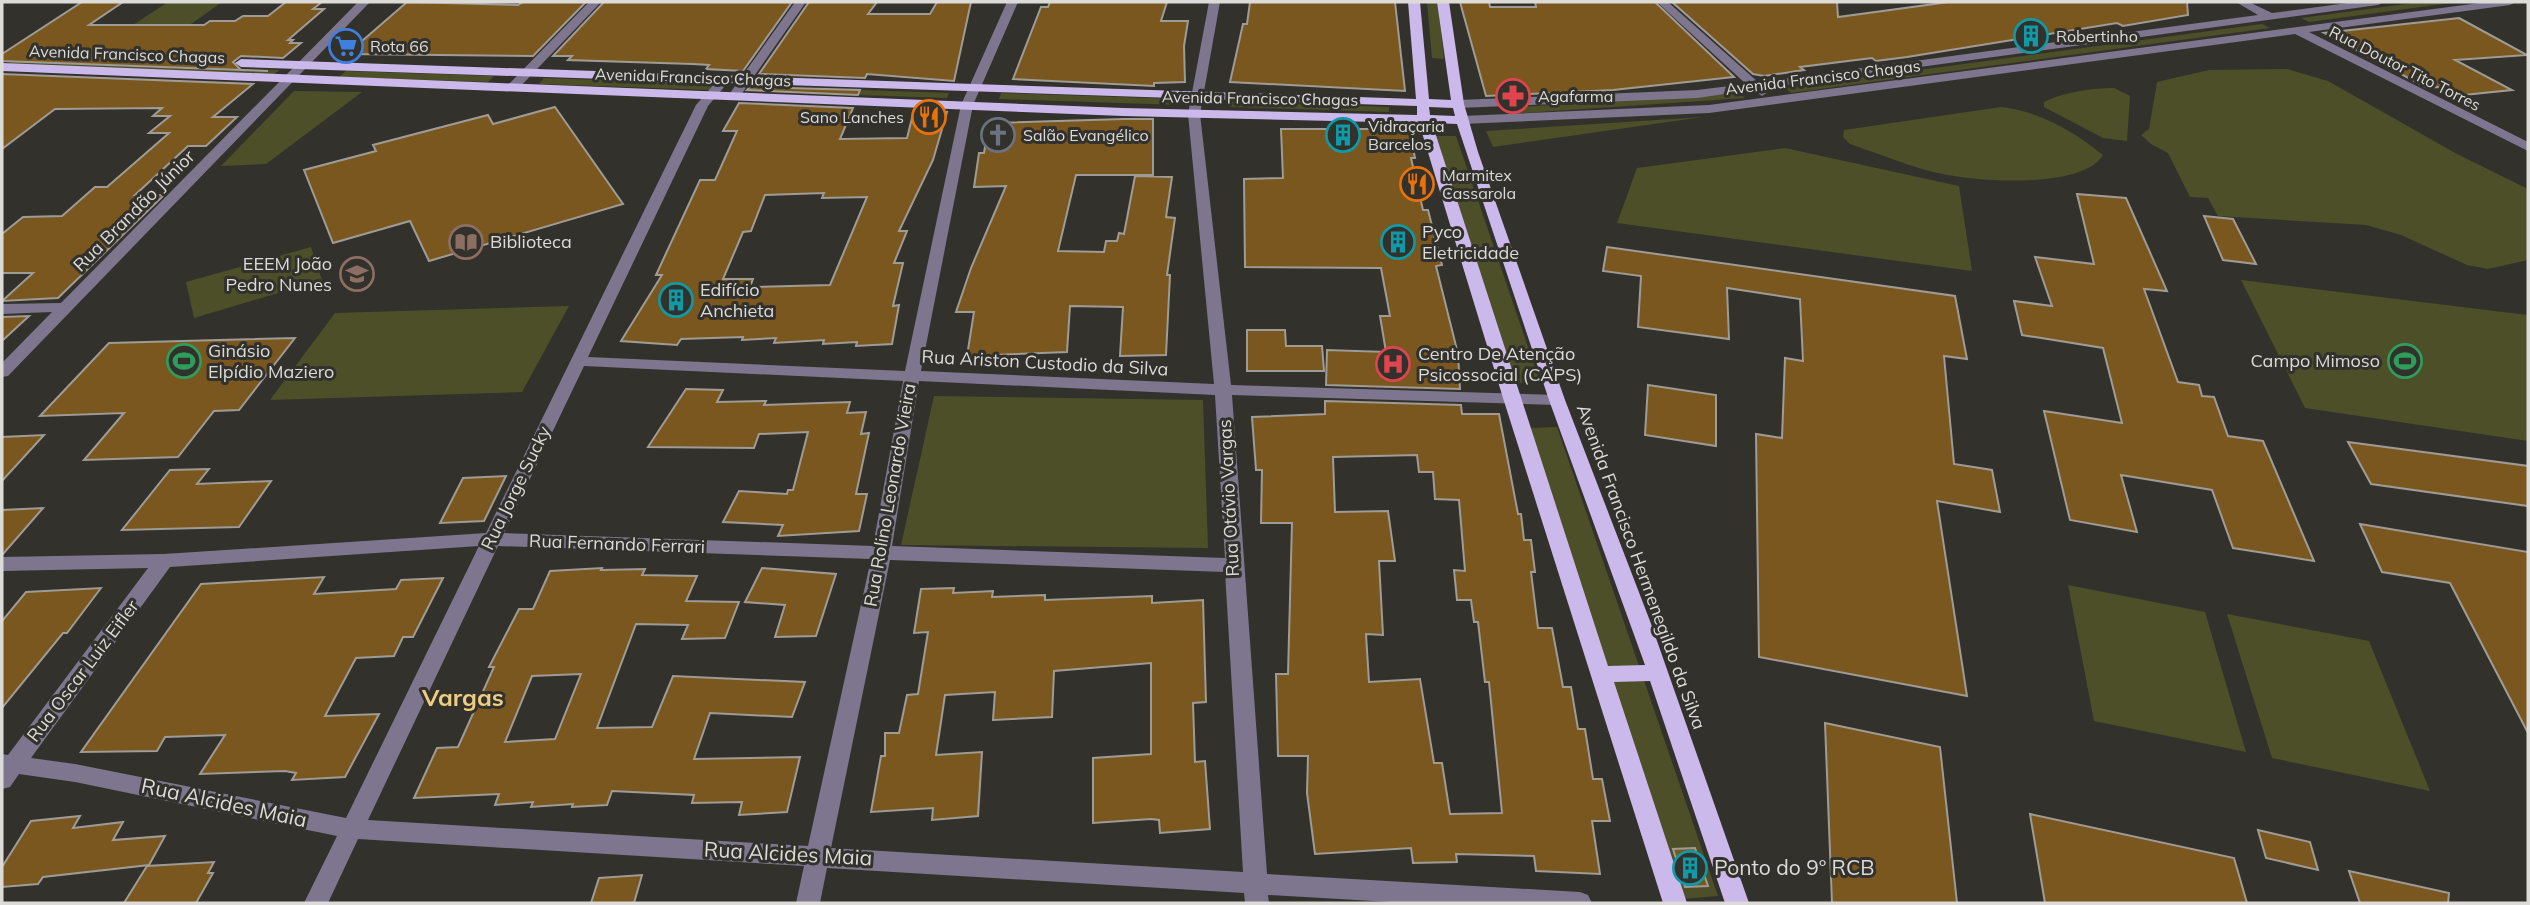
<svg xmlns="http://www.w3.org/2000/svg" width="2530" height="905" font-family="Mulish,sans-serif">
<rect width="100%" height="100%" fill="#33312c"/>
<path fill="#4c4f28" d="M168 2H222L153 51 95 50Z
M1427 2H1438L1444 59 1432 58Z
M2420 2H2458L2309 22 2301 18Z
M2262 24 2270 28 1791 93 1785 88Z
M13 61 280 70 274 74 6 65Z
M2287 69 2328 81 2457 154 2528 189V260L2488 269 2467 265 2401 235 2366 225 2218 216 2208 198 2190 197 2168 153 2151 144 2141 135 2149 129 2157 82 2209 70Z
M346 71 494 76 488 82 339 77Z
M544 78 717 84 712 90 539 84Z
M773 87 949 93 947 98 770 92Z
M2114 88 2130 96 2127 141 2103 138 2044 107V102C2064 92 2092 88 2114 88Z
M294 91 362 92 266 164 221 166Z
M1001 93 1181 99 1179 105 999 99Z
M1740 93 1745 98 1509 114 1506 108Z
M1230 101 1389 107V112L1229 107Z
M2001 107C2041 112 2072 130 2103 155 2083 189 1979 182 1943 174 1912 168 1880 154 1850 144L1843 137 1844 130Z
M1703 117 1493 147 1486 131Z
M1436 136H1456L1540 382 1515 383Z
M1785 148 1959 186 1972 271 1617 223 1637 168Z
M311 247 322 280 194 318 186 282Z
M2241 280 2528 315V441L2305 408Z
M569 306 522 392 270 400 335 313Z
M934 396 1203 400 1208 548 901 545Z
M1557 427 1718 896 1682 899 1530 428Z
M2068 585 2205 612 2246 752 2094 721Z
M2227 614 2369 641 2430 791 2272 758Z"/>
<path fill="#79571f" stroke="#9f9b95" stroke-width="2" fill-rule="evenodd" d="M82 2H123L89 25H204L210 21H235L243 16H268L286 2H322L313 9H324L288 40H293L290 43H301L283 58 241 56 233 62 241 70 268 71 2 61V54Z
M407 2 518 5 523 2H586L533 56 347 54Z
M604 2H792L743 71 706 69 709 65 693 64 568 60 572 56H553Z
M809 2H877L868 14H930L937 2H971L954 81 867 74 865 78 759 74Z
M1050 2H1167L1161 21H1188L1184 46 1185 82 1154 83V86L1013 79 1041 7H1048Z
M1250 2H1395L1405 91 1230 82 1243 24H1247Z
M1460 2H1489L1490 7H1536L1535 2H1655L1734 77 1613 90 1486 96Z
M1672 2H1837L1838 17 1949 2H2187L2188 15 2123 26 2117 23 1907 57 1876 61 1872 58 1800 67 1804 70 1764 76 1753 74Z
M2459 18 2527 55 2455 60 2512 90 2454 96 2438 87 2427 88 2324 33Z
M2 74 253 84 213 117H237L206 146H188L135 195H164L58 298 2 301 33 273H2V234L23 217 62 216 95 187H107L169 133H149L170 116H153L162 108 55 109 2 149Z
M750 87 860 90 858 95 747 90Z
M739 103 853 108 840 139 907 138 914 110 947 112 933 160 899 231H907L894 263H903L893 306 899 305 892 344 856 346 857 342 823 344 824 340 774 343 776 338 742 340 743 337 681 339 677 345 621 341 662 275H656L700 180H715L737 131H723ZM824 193 822 198 867 197 830 285 750 287 753 279H723L743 232 751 231 765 195Z
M555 107 623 204 429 261 410 221 333 243 304 170 376 151 373 145 488 115 493 124Z
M1124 119H1153V175H1076L1058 251 1104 252 1106 241H1117L1119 233 1124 234 1135 176 1172 177 1166 217 1175 218 1167 275H1170L1166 355 1120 356 1123 307 1070 306 1067 352 967 356 974 312H956L971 268 1006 186 974 187 979 153H984L989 123Z
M1281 129H1409L1415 158H1411L1423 210H1428L1442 265 1436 266 1458 354 1460 389 1326 385 1327 350 1386 352 1380 316H1390L1381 268 1245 267 1244 179 1283 178Z
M2077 194 2126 198 2167 291 2144 289 2178 382 2199 385 2202 396 2214 397 2228 436 2263 441 2314 561 2233 548 2212 490 2121 475 2137 532 2070 520 2044 411 2122 423 2103 348 2022 335 2014 301 2052 306 2035 257 2094 264Z
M2204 216 2233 219 2256 264 2223 260Z
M1607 247 1955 296 1967 359 1944 356 1954 464 1992 470 2000 512 1937 501 1967 696 1759 657 1756 434 1782 438 1785 358 1803 361 1800 299 1727 288 1729 339 1638 327 1641 276 1603 271Z
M2 316V317L29 316 2 341Z
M1247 330H1285L1286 346H1322L1324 371H1247Z
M295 338 239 410 214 411 178 457 84 460 124 413 40 416 109 343Z
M1648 385 1716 395V446L1645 435Z
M686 389 723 390 717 402 766 401 764 405 850 402 847 413 866 412 861 434 869 433 856 494H867L859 531 778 536 783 525 723 522 739 491 787 494 788 490H793L808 432 759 434 754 448 648 447Z
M1325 401 1461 405 1462 414H1499L1518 514H1521L1524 540H1531L1535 572H1531L1538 628H1552L1563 687H1571L1578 729H1585L1593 779H1602L1610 821H1592L1600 874 1536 871 1534 856 1456 854 1457 862 1413 863 1411 848 1315 854 1307 793 1308 756H1278L1276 674H1288L1292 523H1261L1262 470H1256L1252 417 1325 414ZM1417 455 1419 472H1433L1435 499 1459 500 1465 571 1454 570 1457 600H1471L1474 622H1478L1485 682H1489L1502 813 1450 814 1442 763H1434L1420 679 1369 682 1366 634 1383 635 1379 561H1395L1388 511 1335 512 1333 457Z
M44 435 2 481V437Z
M2348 442 2528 466V506L2371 484Z
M209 469 197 484 271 481 239 527 122 530 170 470Z
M506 476 484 521 440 523 463 478Z
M43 508 3 554H2V510Z
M2360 524 2528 552V733L2450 583 2382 572Z
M602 568 601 570 645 569 642 575 697 576 686 601 739 602 725 638 682 639 688 625 636 624 597 728 652 727 673 676 805 682 792 717 710 713 694 759 800 757 787 812 739 815 742 802 692 803 694 795 612 791 607 805 572 807 573 804 531 807 533 802 495 805 499 794 414 798 437 748 458 747 494 667H489L519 609H533L550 571ZM581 674 555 739 505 742 532 676Z
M762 568 836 574 816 636 775 637 785 605 745 602Z
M324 577 314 594 396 589 401 580 443 578 413 637H403L394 656 356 658 325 716 379 714 345 777 292 780 296 773 285 771 200 774 225 735 165 737 157 751 81 752 201 584Z
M101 588 67 633H63L2 708V621L26 592Z
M954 588 953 593 993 591 992 597 1045 595V600L1152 596V603L1203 600 1206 702 1193 703 1195 762 1205 761 1210 829 1160 833 1159 820 1151 819 1093 823V758L1151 754V663L1054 671 1052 717 993 720 995 692 945 695 936 755 982 752 978 816 932 820 933 808 871 812 881 756H885V733H899L907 695 918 694 928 632 914 633 921 589Z
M1825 723 1940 747 1957 903H1832Z
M2030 814 2234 858 2247 903H2045Z
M80 816 73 828 123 822 113 840 165 836 149 865 43 877 38 884 2 887V867L31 821Z
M2258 830 2310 842 2318 870 2266 858Z
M1695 848 1708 886 1685 887 1673 849Z
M214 862 208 873H213L196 903H124L147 866Z
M2349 871 2449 893 2448 903H2360Z
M642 875 634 903H591L599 878Z"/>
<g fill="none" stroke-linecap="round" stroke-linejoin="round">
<path fill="#7e768e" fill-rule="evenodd" d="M358 2H370L8 376 2 377V363L52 312 2 314V304L61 303Z
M589 2H601L517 90H509V84Z
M795 2H806L738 99H730L728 96Z
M1007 2H1018L973 105 921 371 1214 384 1188 114 1209 2H1220L1200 114 1231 385 1557 395 1565 400 1557 405 1232 395 1267 874 1580 892 1588 895 1592 903H1408L1268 895 1269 903H1245L1244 893 827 868 820 903H796L804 866 358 839 328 903H304L337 836 75 782 19 774 10 787 2 789V754L8 755 148 568 2 571V557L164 554 486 533 696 105 721 76 731 79 708 106 588 357 905 371 961 105ZM584 366 903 381 873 546 504 533ZM919 381 1215 395 1225 558 892 546ZM479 546 346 818 75 764 31 758 170 567ZM498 546 871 559 808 846 368 820ZM890 560 1225 572 1243 872 831 848Z
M1657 2H1668L1758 82 2258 15 2236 2H2249L2272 13 2355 2H2384L2378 5 1765 88 1768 92 1762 96 1753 90 1697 98 1458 108 1452 104 1458 100 1697 90 1746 84Z
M2487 2H2516L2510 5 2309 32 2528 142V151L2295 34 1709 113 1462 124 1456 120 1462 116 1709 105Z"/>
<path fill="#ccb9eb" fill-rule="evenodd" d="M1408 2H1420L1429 99 1451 100 1437 2H1449L1464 104 1478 152 1565 400 1650 621 1749 903H1725L1650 681 1614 682 1687 903H1663L1503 398 1419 123 1123 116 2 71V63L1123 108 1417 115V106L241 67 235 63 241 59 1416 99ZM1429 107 1453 108 1455 116 1430 115ZM1432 123 1457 124 1549 400 1645 665 1608 666Z"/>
</g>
<defs>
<g id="building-ring" transform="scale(1.75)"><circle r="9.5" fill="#33312c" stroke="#0f9aa8" stroke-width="1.5"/><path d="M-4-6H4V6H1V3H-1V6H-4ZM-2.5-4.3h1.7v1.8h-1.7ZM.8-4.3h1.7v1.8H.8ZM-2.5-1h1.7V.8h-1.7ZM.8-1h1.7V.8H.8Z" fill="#0f9aa8"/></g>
<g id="supermarket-ring" transform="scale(1.75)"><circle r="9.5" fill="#33312c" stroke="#3f7fe0" stroke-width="1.5"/><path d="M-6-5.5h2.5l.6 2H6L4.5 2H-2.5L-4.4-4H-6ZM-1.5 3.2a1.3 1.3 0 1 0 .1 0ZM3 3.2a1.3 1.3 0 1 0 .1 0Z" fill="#3f7fe0"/></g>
<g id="pharmacy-ring" transform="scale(1.75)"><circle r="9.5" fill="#33312c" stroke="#e0444e" stroke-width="1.5"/><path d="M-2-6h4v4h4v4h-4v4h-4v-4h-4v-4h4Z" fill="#e0444e"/></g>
<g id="restaurant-ring" transform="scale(1.75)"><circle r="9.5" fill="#33312c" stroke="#e8710a" stroke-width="1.5"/><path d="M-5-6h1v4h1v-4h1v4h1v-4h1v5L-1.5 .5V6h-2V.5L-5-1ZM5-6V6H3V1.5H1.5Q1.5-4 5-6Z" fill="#e8710a"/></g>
<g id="church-ring" transform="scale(1.75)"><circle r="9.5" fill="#33312c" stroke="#6b7280" stroke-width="1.5"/><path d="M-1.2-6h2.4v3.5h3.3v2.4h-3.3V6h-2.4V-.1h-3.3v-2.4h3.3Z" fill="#6b7280"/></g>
<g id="library-ring" transform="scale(1.75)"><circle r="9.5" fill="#33312c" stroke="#8d6e63" stroke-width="1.5"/><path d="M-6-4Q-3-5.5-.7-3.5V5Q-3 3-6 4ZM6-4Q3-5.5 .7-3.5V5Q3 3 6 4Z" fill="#8d6e63"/></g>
<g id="school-ring" transform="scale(1.75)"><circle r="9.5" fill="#33312c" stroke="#8d6e63" stroke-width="1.5"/><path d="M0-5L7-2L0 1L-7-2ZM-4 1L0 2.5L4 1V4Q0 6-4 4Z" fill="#8d6e63"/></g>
<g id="stadium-ring" transform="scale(1.75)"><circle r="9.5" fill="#33312c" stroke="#2e9e5b" stroke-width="1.5"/><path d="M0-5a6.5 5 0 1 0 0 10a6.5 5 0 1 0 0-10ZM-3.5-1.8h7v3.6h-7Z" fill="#2e9e5b"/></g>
<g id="hospital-ring" transform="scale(1.75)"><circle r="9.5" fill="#33312c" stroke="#e0444e" stroke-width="1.5"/><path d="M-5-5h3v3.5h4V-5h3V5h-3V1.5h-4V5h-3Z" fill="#e0444e"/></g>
</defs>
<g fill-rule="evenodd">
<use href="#building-ring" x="2031" y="36"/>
<use href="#supermarket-ring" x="346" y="46"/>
<use href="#pharmacy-ring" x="1513" y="96"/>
<use href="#restaurant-ring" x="929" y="117"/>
<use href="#church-ring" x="998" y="135"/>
<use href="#building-ring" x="1343" y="135"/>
<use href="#restaurant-ring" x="1417" y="184"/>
<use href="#library-ring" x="466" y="242"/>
<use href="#building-ring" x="1398" y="242"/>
<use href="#school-ring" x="357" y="274"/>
<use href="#building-ring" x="676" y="300"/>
<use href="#stadium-ring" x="184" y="361"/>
<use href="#stadium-ring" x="2405" y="361"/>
<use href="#hospital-ring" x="1393" y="364"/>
<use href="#building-ring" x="1690" y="868"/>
</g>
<g text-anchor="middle" stroke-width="6" stroke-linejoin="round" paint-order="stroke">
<g font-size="16" fill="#dcdbd8" stroke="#33312c" text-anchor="start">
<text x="2056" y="42">Robertinho</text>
<text x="370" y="52">Rota 66</text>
<text x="1538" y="102">Agafarma</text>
<text x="904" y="123" text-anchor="end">Sano Lanches</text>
<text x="1368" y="132">Vidraçaria<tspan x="1368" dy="18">Barcelos</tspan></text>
<text x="1023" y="141">Salão Evangélico</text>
<text x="1442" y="181">Marmitex<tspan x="1442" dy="18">Cassarola</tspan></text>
</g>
<g font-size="16" fill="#dcdbd8" stroke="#33312c">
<text transform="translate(127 54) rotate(2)" y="6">Avenida Francisco Chagas</text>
<text transform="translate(2405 68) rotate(27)" y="6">Rua Doutor Tito Torres</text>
<text transform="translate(693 77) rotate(2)" y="6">Avenida Francisco Chagas</text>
<text transform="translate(1823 77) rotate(-7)" y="6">Avenida Francisco Chagas</text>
<text transform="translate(1260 98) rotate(1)" y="6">Avenida Francisco Chagas</text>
</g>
<g font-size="18" fill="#dcdbd8" stroke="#33312c">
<text transform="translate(134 211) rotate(-45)" y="6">Rua Brandão Júnior</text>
<text transform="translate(1045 363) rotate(3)" y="6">Rua Ariston Custodio da Silva</text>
<text transform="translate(516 488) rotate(-64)" y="6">Rua Jorge Sucky</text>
<text transform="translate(890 495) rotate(-80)" y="6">Rua Rolino Leonardo Vieira</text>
<text transform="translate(1229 498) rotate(-93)" y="6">Rua Otávio Vargas</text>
<text transform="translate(617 544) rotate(2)" y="6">Rua Fernando Ferrari</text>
<text transform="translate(1641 567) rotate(70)" y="6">Avenida Francisco Hermenegildo da Silva</text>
<text transform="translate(83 671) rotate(-53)" y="6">Rua Oscar Luiz Eifler</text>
</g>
<g font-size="18" fill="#dcdbd8" stroke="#33312c" text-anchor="start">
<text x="1422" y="238">Pyco<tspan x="1422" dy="21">Eletricidade</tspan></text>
<text x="490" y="248">Biblioteca</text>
<text x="332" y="270" text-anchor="end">EEEM João<tspan x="332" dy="21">Pedro Nunes</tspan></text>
<text x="700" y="296">Edifício<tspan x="700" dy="21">Anchieta</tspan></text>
<text x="208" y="357">Ginásio<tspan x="208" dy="21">Elpídio Maziero</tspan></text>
<text x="1418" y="360">Centro De Atenção<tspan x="1418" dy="21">Psicossocial (CAPS)</tspan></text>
<text x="2380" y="367" text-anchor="end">Campo Mimoso</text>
</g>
<g font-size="21" fill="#dcdbd8" stroke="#33312c">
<text transform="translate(224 803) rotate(12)" y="7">Rua Alcides Maia</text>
<text transform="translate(788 854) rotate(3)" y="7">Rua Alcides Maia</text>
</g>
<g font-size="21" fill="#dcdbd8" stroke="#33312c" text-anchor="start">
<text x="1714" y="875">Ponto do 9º RCB</text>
</g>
<g font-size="24" font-weight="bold" fill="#edcd82" stroke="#33312c">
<text x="463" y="706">Vargas</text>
</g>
</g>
<rect width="2530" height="905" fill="none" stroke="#dcdbd8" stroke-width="7"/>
</svg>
